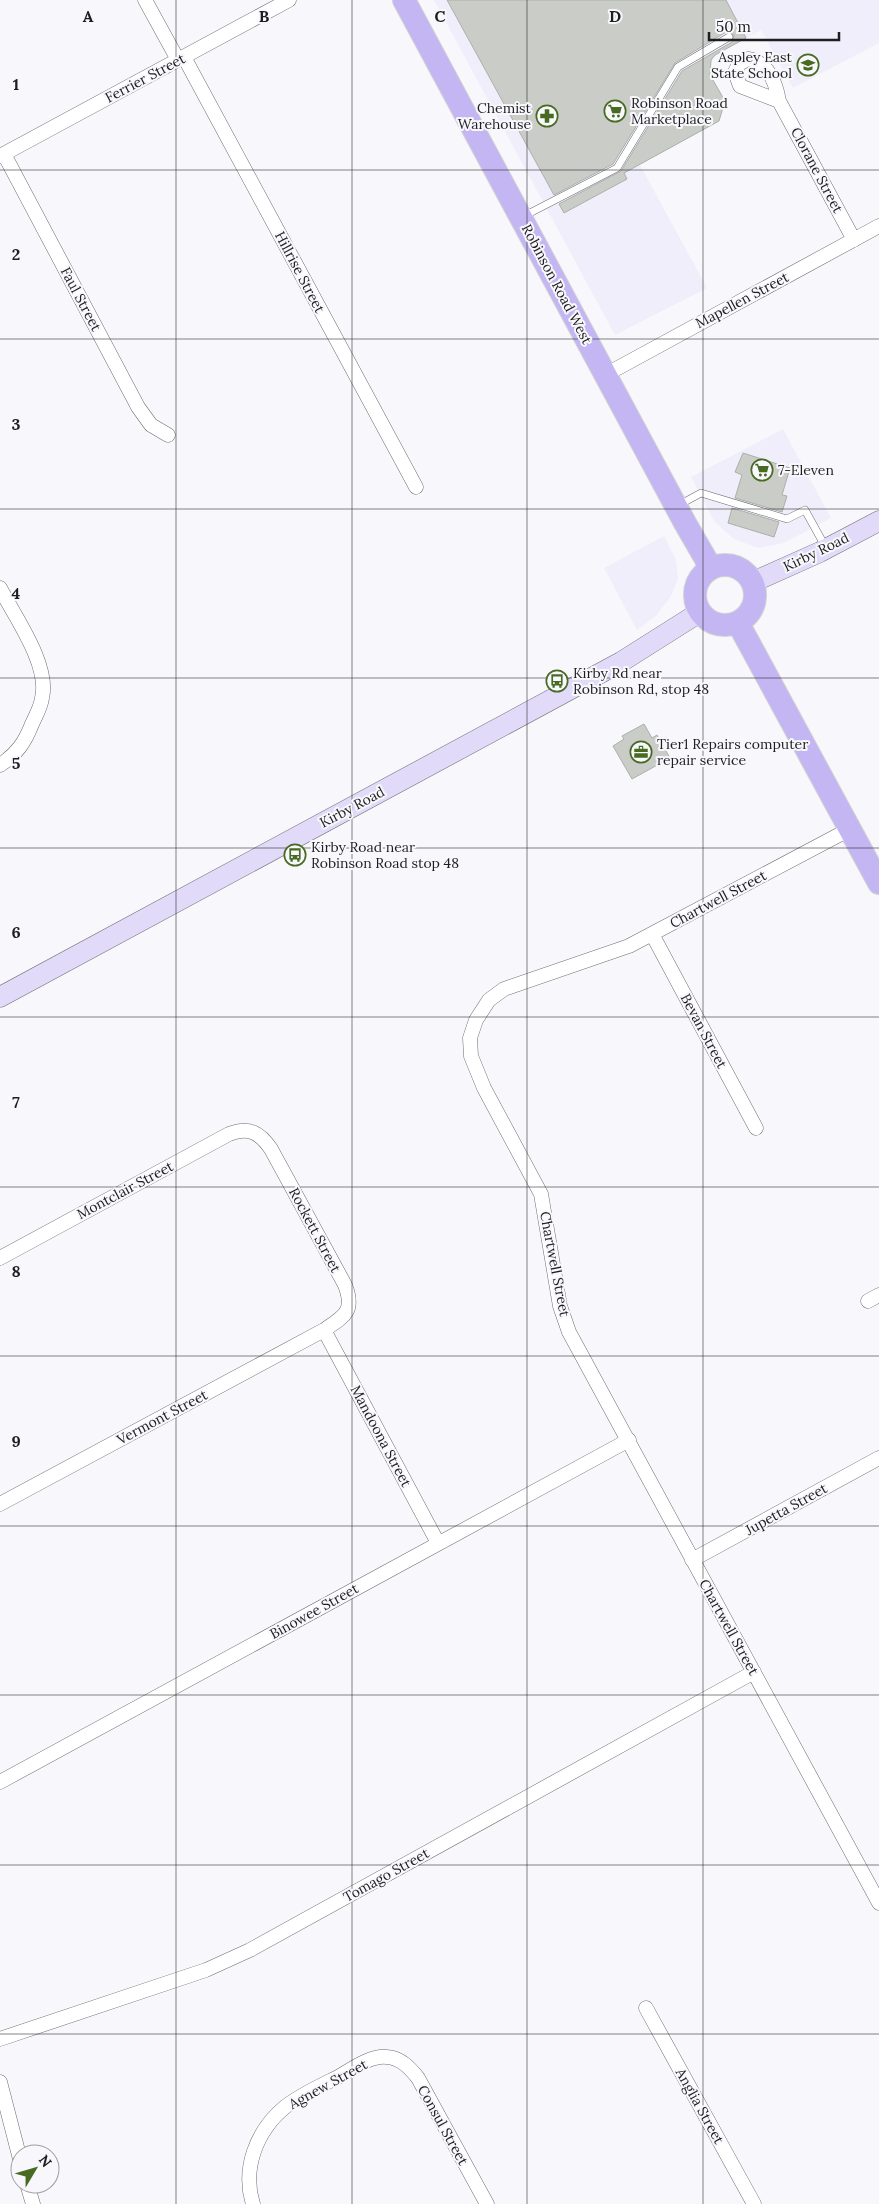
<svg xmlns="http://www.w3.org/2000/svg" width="879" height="2204" font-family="Lora,serif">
<rect width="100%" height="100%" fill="#f7f7fc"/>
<path fill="#f0eefb" d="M434 0H879V43L793 88 761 30 715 55 709 67 710 75 725 101 719 121 640 165 707 288 615 335Z
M783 429 831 518 784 543 758 548 734 539 714 521 691 477Z
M664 536 676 560 678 579 671 596 656 616 637 630 604 568Z"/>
<path fill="#c9ccc7" stroke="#acafaa" d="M447 0H726L746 38 715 55 711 60 710 75 725 101 719 121 624 173 627 179 564 213 559 204 621 171 682 71 732 42 734 35 726 32 675 63 613 164 554 195Z
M743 453 790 468 782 495 787 496 782 512 735 498 742 475 735 472Z
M732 508 779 522 774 537 728 523Z
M644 724 652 738 657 735 670 758 632 779 613 746 624 739 622 736Z"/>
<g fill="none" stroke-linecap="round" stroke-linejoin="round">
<g stroke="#6e6d72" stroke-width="8">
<path id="lane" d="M524 216 617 168 678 67 729 37
M679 505 701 493 787 519 805 510 826 548"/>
</g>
<g stroke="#6e6d72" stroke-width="15">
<path id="street" d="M145 0 178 60
M184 57 416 487
M779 101 740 86 735 72 739 64 748 59C768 62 776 83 779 101L854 240
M4 154 138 407 151 425 168 435
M0 156 289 0
M605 375 879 226
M0 588C15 617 50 665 42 698 41 707 36 715 32 724 25 742 17 754 0 765
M850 829 629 946 504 989 489 1000 476 1020 470 1038 471 1056 484 1088 541 1194 560 1306 569 1332 879 1903
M652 934 756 1128
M0 1258 229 1134C249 1126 260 1133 271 1149L345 1285C355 1311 345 1316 324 1330L0 1504
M868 1301 879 1295
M324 1330 438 1543
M692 1560 879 1458
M0 1782 629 1440
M646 2008 754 2204
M0 2039 206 1970 250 1950 754 1672
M0 2082 20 2159
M27 2184 33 2204
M253 2204C242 2169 256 2131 285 2107 300 2095 320 2086 338 2077 352 2069 371 2055 387 2057 401 2058 410 2068 418 2078L487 2204"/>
</g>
<g stroke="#6e6d72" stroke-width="21">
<path id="secondary" d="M753 582 820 552 879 521
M0 997 621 662 700 612"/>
</g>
<g stroke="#d2d2d2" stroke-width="24">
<path id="primary" d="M404 0 685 523 711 568
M695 595a30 30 0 1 1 60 0a30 30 0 1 1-60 0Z
M738 623 879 883"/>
</g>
<use href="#lane" stroke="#fff" stroke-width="7"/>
<use href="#street" stroke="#fff" stroke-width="14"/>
<use href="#secondary" stroke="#e1daf9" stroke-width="20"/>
<use href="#primary" stroke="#c4b6f3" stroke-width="22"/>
</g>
<path fill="none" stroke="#1e1e20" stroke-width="1" stroke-opacity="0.55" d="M176 0V2204M352 0V2204M527 0V2204M703 0V2204M0 170H879M0 339H879M0 509H879M0 678H879M0 848H879M0 1017H879M0 1187H879M0 1356H879M0 1526H879M0 1695H879M0 1865H879M0 2034H879"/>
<defs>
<g id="school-ring" transform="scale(1.125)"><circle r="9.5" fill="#f7f7fc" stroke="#486a22" stroke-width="1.5"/><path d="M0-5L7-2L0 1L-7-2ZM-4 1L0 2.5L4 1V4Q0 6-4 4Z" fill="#486a22"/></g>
<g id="supermarket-ring" transform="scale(1.125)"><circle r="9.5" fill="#f7f7fc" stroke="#486a22" stroke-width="1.5"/><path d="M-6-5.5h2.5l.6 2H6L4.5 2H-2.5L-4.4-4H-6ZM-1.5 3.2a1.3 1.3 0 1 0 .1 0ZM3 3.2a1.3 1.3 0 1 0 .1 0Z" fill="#486a22"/></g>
<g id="pharmacy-ring" transform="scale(1.125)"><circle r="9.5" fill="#f7f7fc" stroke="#486a22" stroke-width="1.5"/><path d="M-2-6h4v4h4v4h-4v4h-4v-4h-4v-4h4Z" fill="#486a22"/></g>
<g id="bus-ring" transform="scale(1.125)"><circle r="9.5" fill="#f7f7fc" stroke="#486a22" stroke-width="1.5"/><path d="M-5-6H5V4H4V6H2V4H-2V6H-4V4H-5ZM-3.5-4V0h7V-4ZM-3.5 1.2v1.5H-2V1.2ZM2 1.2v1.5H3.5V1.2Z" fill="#486a22"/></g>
<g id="office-ring" transform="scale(1.125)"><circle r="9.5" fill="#f7f7fc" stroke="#486a22" stroke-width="1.5"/><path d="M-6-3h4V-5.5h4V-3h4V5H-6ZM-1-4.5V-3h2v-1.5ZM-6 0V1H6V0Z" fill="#486a22"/></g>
</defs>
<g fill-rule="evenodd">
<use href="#school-ring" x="808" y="65"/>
<use href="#supermarket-ring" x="615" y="111"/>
<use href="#pharmacy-ring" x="547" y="116"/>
<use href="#supermarket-ring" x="762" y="470"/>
<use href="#bus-ring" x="557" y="681"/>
<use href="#office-ring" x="641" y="752"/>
<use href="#bus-ring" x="295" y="855"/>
</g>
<g text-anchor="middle" stroke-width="4" stroke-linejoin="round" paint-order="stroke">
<g font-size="14" fill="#1e1e20" stroke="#f7f7fc" text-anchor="start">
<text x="792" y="62" text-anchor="end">Aspley East<tspan x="792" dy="16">State School</tspan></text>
<text x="631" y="108">Robinson Road<tspan x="631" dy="16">Marketplace</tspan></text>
<text x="531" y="113" text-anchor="end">Chemist<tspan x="531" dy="16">Warehouse</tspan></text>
<text x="778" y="475">7-Eleven</text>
<text x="573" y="678">Kirby Rd near<tspan x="573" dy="16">Robinson Rd, stop 48</tspan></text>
<text x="657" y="749">Tier1 Repairs computer<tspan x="657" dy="16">repair service</tspan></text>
<text x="311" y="852">Kirby Road near<tspan x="311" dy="16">Robinson Road stop 48</tspan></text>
</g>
<g font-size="14" fill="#1e1e20" stroke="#f7f7fc">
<text transform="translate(145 78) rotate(-28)" y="5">Ferrier Street</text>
<text transform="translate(817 170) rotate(62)" y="5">Clorane Street</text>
<text transform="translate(300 272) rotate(62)" y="5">Hillrise Street</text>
<text transform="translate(557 284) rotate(62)" y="5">Robinson Road West</text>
<text transform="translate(81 299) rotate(62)" y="5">Faul Street</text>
<text transform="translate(742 300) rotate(-28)" y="5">Mapellen Street</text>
<text transform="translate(816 552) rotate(-26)" y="5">Kirby Road</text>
<text transform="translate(352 807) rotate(-28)" y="5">Kirby Road</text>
<text transform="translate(718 899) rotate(-28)" y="5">Chartwell Street</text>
<text transform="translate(704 1031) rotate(62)" y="5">Bevan Street</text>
<text transform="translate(125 1190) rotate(-28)" y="5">Montclair Street</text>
<text transform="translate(315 1230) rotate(62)" y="5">Rockett Street</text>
<text transform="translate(555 1264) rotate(79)" y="5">Chartwell Street</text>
<text transform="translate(162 1417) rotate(-28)" y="5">Vermont Street</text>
<text transform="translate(381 1436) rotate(62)" y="5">Mandoona Street</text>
<text transform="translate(786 1509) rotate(-29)" y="5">Jupetta Street</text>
<text transform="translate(314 1611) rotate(-29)" y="5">Binowee Street</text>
<text transform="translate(729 1627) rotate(61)" y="5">Chartwell Street</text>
<text transform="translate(386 1875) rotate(-29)" y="5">Tomago Street</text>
<text transform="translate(328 2084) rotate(-29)" y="5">Agnew Street</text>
<text transform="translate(700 2106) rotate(61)" y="5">Anglia Street</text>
<text transform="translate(443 2125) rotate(61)" y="5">Consul Street</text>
</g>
</g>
<g font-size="16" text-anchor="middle" font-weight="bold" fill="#1e1e20" stroke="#f7f7fc" stroke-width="4" stroke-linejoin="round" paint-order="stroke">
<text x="88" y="22">A</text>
<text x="264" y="22">B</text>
<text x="440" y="22">C</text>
<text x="615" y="22">D</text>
<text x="16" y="90">1</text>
<text x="16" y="260">2</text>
<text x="16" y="430">3</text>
<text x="16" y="599">4</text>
<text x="16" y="769">5</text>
<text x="16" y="938">6</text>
<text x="16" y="1108">7</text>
<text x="16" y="1277">8</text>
<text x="16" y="1447">9</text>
</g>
<g transform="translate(35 2169) rotate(52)"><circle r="24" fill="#f7f7fc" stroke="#a0a0a4"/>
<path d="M0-4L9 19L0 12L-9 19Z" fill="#486a22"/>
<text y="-8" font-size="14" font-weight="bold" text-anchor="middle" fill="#1e1e20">N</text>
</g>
<path d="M709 32v8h130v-8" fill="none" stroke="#1e1e20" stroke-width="2.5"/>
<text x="716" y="32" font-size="15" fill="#1e1e20" stroke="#f7f7fc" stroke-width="4" paint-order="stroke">50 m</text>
</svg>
